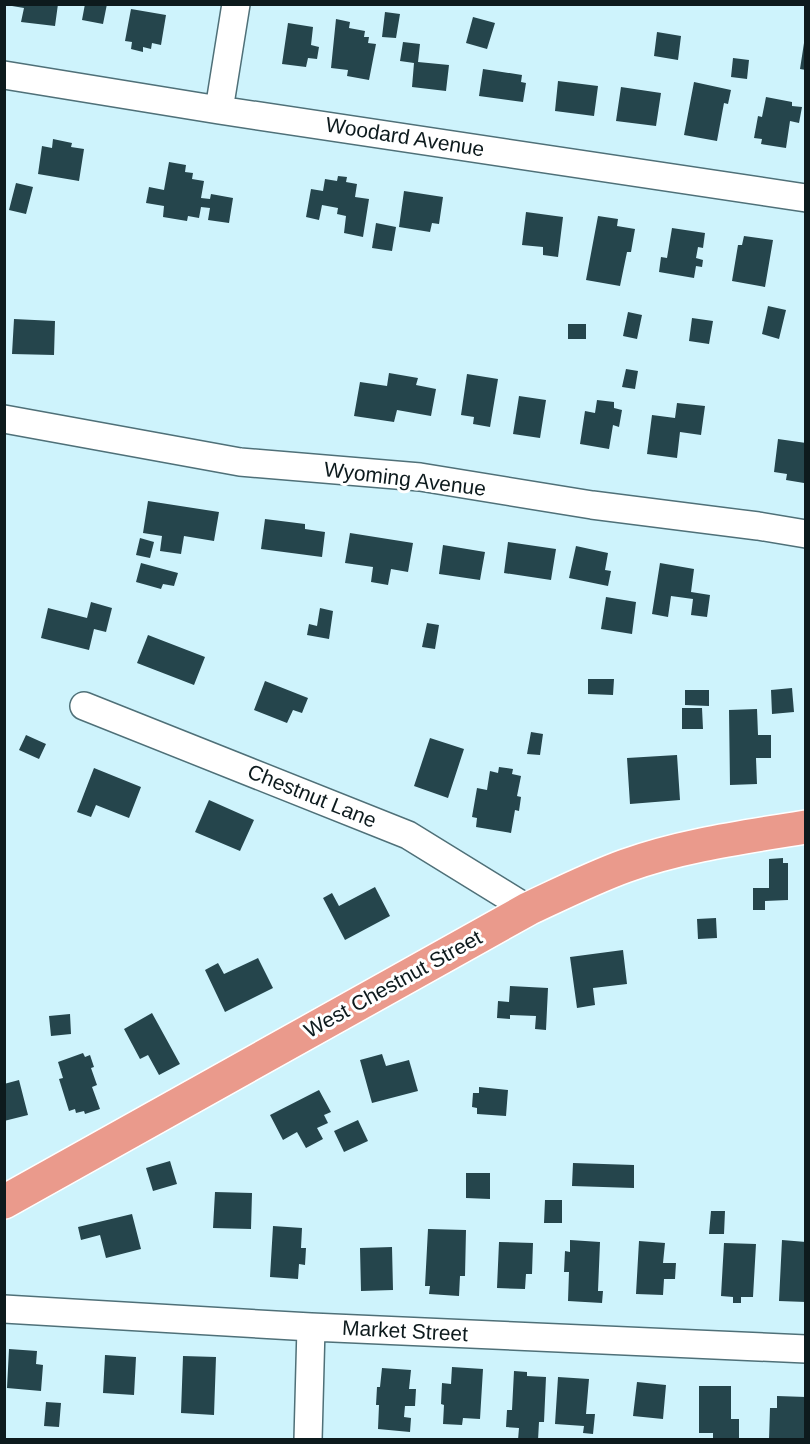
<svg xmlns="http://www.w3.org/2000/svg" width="810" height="1444" font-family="Arial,sans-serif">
<rect width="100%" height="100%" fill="#cef3fc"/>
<path fill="#25454c" d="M12 4H58L55 26 21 22 24 8 12 6Z
M85 4H107L103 24 82 20Z
M131 9 166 15 161 45 152 43 151 49 143 47V52L131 49 132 42 125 41Z
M385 12 400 14 396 38 382 37Z
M473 17 495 23 487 49 466 43Z
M336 19 350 22 349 28 365 31 364 37H369L368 43 376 44 369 80 347 76 348 70 331 68Z
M288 23 313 27 311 45 319 47 317 59 308 58 306 67 282 64Z
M657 32 681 36 678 60 654 56Z
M403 42 420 44 418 62 449 65 446 91 412 87 414 63 400 61Z
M804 43H806V70L800 69Z
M733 58 749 60 747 79 731 77Z
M483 69 522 75 521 82 526 83 523 102 479 96Z
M558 81 598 86 594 116 555 111Z
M694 82 731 90 728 104 724 103 717 141 684 135Z
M621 87 661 93 656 126 616 121Z
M766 97 792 102V106L802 107 799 123 790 121 786 148 761 144 762 139 754 138 758 116 762 117Z
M53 139 72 143 71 147 84 149 79 181 38 174 42 146 52 148Z
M169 162 186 165 185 172 193 173 192 179 204 181 201 198 210 199 211 194 233 198 229 223 208 220 210 208 201 207 199 218 188 216 187 221 163 217 164 206 146 203 149 187 164 190Z
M338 176 347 177 346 182 357 184 355 197 369 199 363 237 344 233 346 216 337 214 338 208 322 205 319 220 306 217 311 189 323 191 325 179 337 181Z
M16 183 33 187 26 214 9 210Z
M404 191 443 197 439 224 432 223 430 232 399 227Z
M526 212 563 217 558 257 543 255V247L522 245Z
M598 216 618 219 617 226 635 229 631 252H627L620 286 586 280Z
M376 223 396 227 392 251 372 248Z
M672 228 705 233 703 248 698 247 696 258 703 260 702 267 696 266 694 278 659 272 661 257 667 258Z
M744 236 773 240 765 287 732 281 738 245H742Z
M768 306 786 310 779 339 762 334Z
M628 312 642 315 637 339 623 336Z
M692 318 713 321 709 344 689 341Z
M14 319 55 321 54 355 12 354Z
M568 324H586V339H568Z
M626 369 638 371 635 389 622 387Z
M389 373 418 378 416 385 436 389 431 416 397 410 394 422 354 416 360 382 387 386Z
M467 374 498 379 490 427 473 424 474 417 461 415Z
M519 396 546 400 540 438 513 434Z
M597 400 614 402V408L622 410 619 427 613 425 609 449 580 444 585 411 595 413Z
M677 403 705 406 701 435 680 432 677 458 647 454 652 415 675 418Z
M778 439 806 443V469L804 483 786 480 787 474 774 472Z
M148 501 219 512 214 541 184 536 181 554 160 551 162 536 143 533Z
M265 519 305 524V529L325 532 322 557 261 549Z
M350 533 413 543 408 572 391 569 388 585 371 582 373 567 345 563Z
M140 538 154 542 150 558 136 555Z
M508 542 556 549 551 580 504 573Z
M443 545 485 552 480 580 439 574Z
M576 546 608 553 605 570 611 571 608 586 569 578Z
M141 563 178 573 174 586 163 584 161 589 136 582Z
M660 563 694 569 691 592 710 595 707 617 691 615 693 599 671 596 668 617 652 614Z
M606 597 636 602 632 634 601 629Z
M91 602 112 608 106 632 94 629 89 650 41 638 48 608 87 618Z
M320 608 333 611 329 639 307 635 309 624 317 626Z
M427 623 439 625 435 649 422 647Z
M148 635 205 657 194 685 137 663Z
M588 679H614L613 695 588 694Z
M265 681 308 698 302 713 293 710 287 723 254 710Z
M792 688 794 712 772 714 771 690Z
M685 690H709V706L685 705Z
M682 708H702L703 729H682Z
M757 709 758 735H771V758H756L757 784 730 785 729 710Z
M531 732 543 734 540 755 527 754Z
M26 735 46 744 39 759 19 750Z
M430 738 464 749 448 798 414 786Z
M677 755 680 800 630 804 627 758Z
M499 767 513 769 512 774 521 776 517 796 521 797 519 811 515 810 511 833 476 827 477 818 472 817 477 788 487 790 490 771 498 773Z
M94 768 141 787 129 818 96 805 91 817 77 812Z
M209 800 254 820 240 851 195 832Z
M783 858V863H788V900L765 901V910H753V888H769V859Z
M375 887 390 916 345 940 323 898 332 893 339 906Z
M716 918 717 938 698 939 697 919Z
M623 950 627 984 593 988 595 1005 577 1008 570 957Z
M258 958 273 988 225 1012 205 970 218 963 224 974Z
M510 986 548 988 546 1030 535 1029 536 1016 510 1015V1019L497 1018 498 1001 509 1002Z
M152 1013 180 1064 159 1075 148 1055 140 1059 124 1029Z
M70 1014 71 1034 51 1036 49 1016Z
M83 1053 85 1057 90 1055 94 1067 91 1068 97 1085 92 1087 100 1109 85 1114 84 1111 76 1113 75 1109 69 1111 59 1079 63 1078 58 1062Z
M382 1054 386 1066 409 1060 418 1091 372 1103 360 1060Z
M19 1080 28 1115 4 1121V1084Z
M479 1087 508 1090 506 1116 477 1114V1108L472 1107 473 1093H479Z
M319 1090 331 1112 324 1115 328 1123 317 1128 323 1139 306 1148 297 1132 283 1140 270 1115Z
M358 1120 368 1141 344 1152 334 1131Z
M170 1161 177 1184 153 1191 146 1168Z
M573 1163 634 1165V1188L572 1186Z
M466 1173H490V1199L466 1198Z
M215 1192 252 1193 251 1229 213 1228Z
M545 1200H562V1223H544Z
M711 1211H725L724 1234H709Z
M132 1214 141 1249 106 1258 100 1235 81 1240 78 1227Z
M273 1226 302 1228 301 1248H306L305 1265 299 1264 298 1279 270 1277Z
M428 1229 466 1230 465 1276H460L459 1296 429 1294 430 1286H425Z
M570 1240 600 1242 598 1291H603L602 1303 568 1301 569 1272H564L565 1251 570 1252Z
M782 1240 806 1242V1302L779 1301Z
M639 1241 665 1243 663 1263H676L675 1279H664L663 1295 636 1294Z
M499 1242 533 1243 532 1274H526L525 1289 497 1288Z
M724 1243 756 1244 753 1297H741V1303H733V1297L721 1296Z
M392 1247 393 1290 361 1291 360 1248Z
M9 1349 37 1351 36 1364 43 1365 41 1391 7 1388Z
M105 1355 136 1357 134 1395 103 1393Z
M183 1356 216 1357 214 1415 181 1413Z
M452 1367 483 1369 480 1419 463 1418 462 1425 443 1424 444 1405 441 1404 442 1383 451 1384Z
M382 1368 411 1370 409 1389H416L415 1406H405L404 1417 411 1418 410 1432 378 1429 379 1405H376L377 1387H380Z
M514 1371 527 1372V1376L546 1377 544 1422H539L538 1440H518L519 1428 506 1427 507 1410H512Z
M558 1377 589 1379 586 1414H595L593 1434 583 1433 584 1426 555 1424Z
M637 1382 666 1385 663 1419 633 1416Z
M699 1386H731V1419H739V1440H713V1433H699Z
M777 1396 806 1397 804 1440H769L770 1408H777Z
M46 1402 61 1403 59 1427 44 1426Z"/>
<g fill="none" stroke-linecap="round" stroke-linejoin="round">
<g stroke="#4f7078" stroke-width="30">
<path id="minor" d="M4 75 219 110 806 198
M219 110 236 4
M4 419 240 462 420 477 592 505 758 526 806 534
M84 706 408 835 528 909
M4 1309 311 1327 806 1349
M308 1440 311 1327"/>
</g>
<g stroke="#fff" stroke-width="36">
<path id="major" d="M4 1202 528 909C560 894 592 878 625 866 683 845 745 837 806 827"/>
</g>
<use href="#minor" stroke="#fff" stroke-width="27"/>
<use href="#major" stroke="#ea9a8c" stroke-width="33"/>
</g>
<g text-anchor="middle" stroke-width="6" stroke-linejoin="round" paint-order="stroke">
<g font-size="21" fill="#0d1a1d" stroke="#fff">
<text transform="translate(405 137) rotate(9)" y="7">Woodard Avenue</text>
<text transform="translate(405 479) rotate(7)" y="7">Wyoming Avenue</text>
<text transform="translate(312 796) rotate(22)" y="7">Chestnut Lane</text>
<text transform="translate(393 984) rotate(-29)" y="7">West Chestnut Street</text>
<text transform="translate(405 1331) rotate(3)" y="7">Market Street</text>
</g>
</g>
<rect width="810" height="1444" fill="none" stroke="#0d1a1d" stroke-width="12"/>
</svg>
